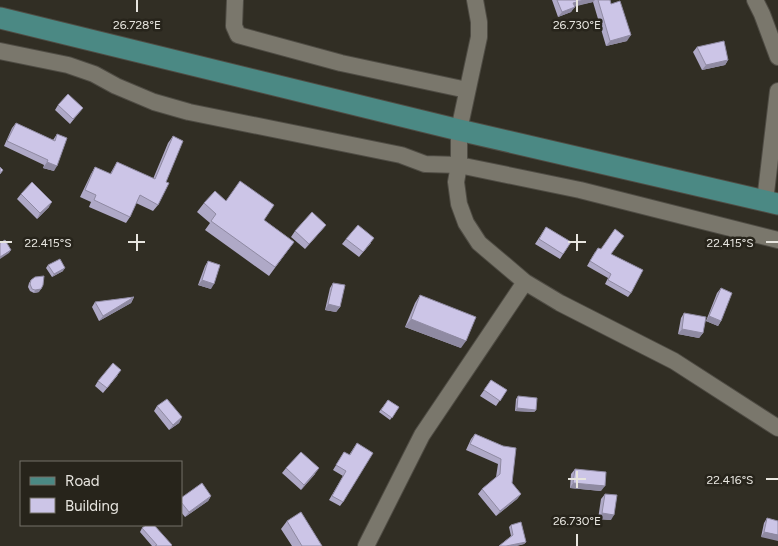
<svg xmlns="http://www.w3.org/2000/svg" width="778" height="546" font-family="Figtree,sans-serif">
<rect width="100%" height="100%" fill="#312e24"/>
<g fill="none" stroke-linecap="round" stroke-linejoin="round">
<g stroke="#4f4c44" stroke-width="18">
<path id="minor" d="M235 0 234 26 238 35 341 63 467 90
M475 0 479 22V37L459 130V165L456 182 459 204 466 223 479 243 525 282 560 303 674 361 778 428
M755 0 762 14 778 57
M0 51 68 65 94 74 116 86 154 102 189 112 401 155 425 164 459 165 580 190 778 240
M765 201 778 91
M366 546 422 435 525 282"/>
</g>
<g stroke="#4f4c44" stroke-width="23">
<path id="major" d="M0 18 459 130 778 204"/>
</g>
<use href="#minor" stroke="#7a776c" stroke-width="16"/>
<use href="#major" stroke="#4b8984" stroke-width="21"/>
</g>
<path fill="#afa9c7" d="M552 0H610L611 4 627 41 606 46 593 2 574 6 571 12 558 17Z
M697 47 728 60 725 65 702 70 693 52Z
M58 105 83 108 70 124 55 110Z
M16 123 53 140 57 134 54 171 43 168 44 165 4 146 12 128Z
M173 136 166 182 158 205 153 211 136 203 130 217 126 223 89 207 91 202 80 197 91 174 95 167 110 174 117 162 153 179 168 143Z
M21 194 49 207 37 219 17 199Z
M226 201 264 220 294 242 269 276 205 230 210 223 197 212 204 203Z
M326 225 305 249 291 237 295 231Z
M546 227 571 242 560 259 535 244Z
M346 239 371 243 359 257 342 244Z
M595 252 611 254 631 293 628 297 605 284 608 278 587 266Z
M208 261 211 289 198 285 205 266Z
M48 265 63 271 52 277 46 268Z
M31 280 39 292 34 293 30 291 28 287 29 283Z
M333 283 340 307 336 312 325 310 330 288Z
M721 288V321L718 326 706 321 717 293Z
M420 295 461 348 405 327 415 303Z
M134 297 131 303 99 321 92 307 95 302Z
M684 313 703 333 699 338 678 334 681 318Z
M118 375 103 393 95 386 98 381Z
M491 380 507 390 496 406 480 396Z
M518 396 536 410 534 412 515 411 516 399Z
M388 400 399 407 390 420 379 412Z
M157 406 182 417 179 423 169 430 154 411Z
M475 434 503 446 512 483 521 494 517 499 496 516 478 494 482 489 496 477 498 464 466 450 471 439Z
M357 443 343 502 340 506 329 500 343 476 333 470 344 452 349 455Z
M286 468 315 474 301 490 282 473Z
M575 469 601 491 570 488 571 474Z
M605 494 611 520 598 519 601 499Z
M211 496 208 501 185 517 181 512V498Z
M767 518 778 521 761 537 764 523Z
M287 521 322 546H292L281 529Z
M511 525 526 542 524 544 516 546H499L511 536 509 527Z
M142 528 171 546H152L140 532Z"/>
<path fill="#8f8aa2" d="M584 0H595L593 2 569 8 573 3Z
M575 7 571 12 558 17 562 12Z
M631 35 627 41 606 46 610 41Z
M728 60 725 65 702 70 706 65Z
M47 162 57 166 54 171 43 168Z
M52 202 49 207 37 219 40 213Z
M326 225 322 230 305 249 309 244Z
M11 250 9 253 0 259V257Z
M65 268 63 271 52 277 54 274Z
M202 280 214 284 211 289 198 285Z
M41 289 39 292 34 293 35 290Z
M134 297 131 303 99 321 103 316Z
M328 304 340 307 336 312 325 310Z
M709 316 721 321 718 326 706 321Z
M411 319 466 341 461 348 405 327Z
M682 329 703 333 699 338 678 334Z
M517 408 536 410 534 412 515 411Z
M182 417 179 423 169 430 173 425Z
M319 468 315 474 301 490 304 485Z
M573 483 605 486 601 491 570 488Z
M521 494 517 499 496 516 500 511Z
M211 496 208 501 185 517 189 512Z
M602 513 614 515 611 520 598 519Z
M764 532 778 535V541L761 537Z
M526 542 524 544 516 546H506Z"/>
<path fill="#ccc5e7" stroke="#8f8aa2" d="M557 0H584L573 3 575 7 562 12Z
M598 0H610L611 4 620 1 631 35 610 41Z
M724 41 728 60 706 65 697 47Z
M68 94 83 108 73 119 58 105Z
M16 123 55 141 57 134 67 138 57 166 47 162 48 160 7 141Z
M173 136 183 141 166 182 169 183 158 205 140 195 130 217 94 200 96 195 85 190 95 167 111 174 117 162 155 179Z
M0 167 3 170 0 174Z
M240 181 274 205 264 220 294 242 275 267 211 221 216 214 204 203 215 191 226 201Z
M32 182 52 202 40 213 21 194Z
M312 212 326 225 309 244 295 231Z
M358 225 374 238 363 252 346 239Z
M546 227 571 242 563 254 539 239Z
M615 229 624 236 611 254 643 270 631 293 608 280 611 274 590 261 598 248 601 249Z
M5 240 11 250 0 257V243Z
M60 259 65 268 54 274 48 265Z
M208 261 220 265 214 284 202 280Z
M44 276 43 285 41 289 35 290 32 289 30 284 31 280 35 277Z
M333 283 345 285 340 307 328 304Z
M721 288 732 293 721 321 709 316Z
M420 295 476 317 466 341 411 319Z
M134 297 103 316 95 302Z
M684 313 706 317 703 333 682 329Z
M113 363 121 370 107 388 98 381Z
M491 380 507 390 500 401 484 390Z
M518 396 537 398 536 410 517 408Z
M167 399 182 417 173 425 157 406Z
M388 400 399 407 392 418 381 410Z
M475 434 503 446 516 448 512 483 521 494 500 511 482 489 500 474 501 459 470 444Z
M357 443 373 453 343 502 332 496 346 471 336 465 344 452 350 455Z
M301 452 319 468 304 485 286 468Z
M575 469 606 472 605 486 573 483Z
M202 483 211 496 189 512 181 502V498Z
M605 494 617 495 614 515 602 513Z
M301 512 322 546H302L287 521Z
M767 518 778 521V535L764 532Z
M521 522 526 542 506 546H499L513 535 511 525Z
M146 525H154L172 545 171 546H155L157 545 142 528Z"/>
<path fill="none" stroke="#e7e5df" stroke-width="2" d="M137 0V12M577 0V12M137 234V251M577 234V251M0 242H12M128 242H145M568 242H586M766 242H778M577 471V488M568 479H586M766 479H778M577 534V546"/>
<g font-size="12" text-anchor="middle" fill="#e7e5df" stroke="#27241b" stroke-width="5" stroke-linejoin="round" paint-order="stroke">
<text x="137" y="29">26.728°E</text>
<text x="577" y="29">26.730°E</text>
<text x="48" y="247">22.415°S</text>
<text x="730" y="247">22.415°S</text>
<text x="730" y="484">22.416°S</text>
<text x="577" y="525">26.730°E</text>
</g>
<rect x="20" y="461" width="162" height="65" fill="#27241b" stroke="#747169"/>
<rect x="30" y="477" width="25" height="8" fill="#4b8984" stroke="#747169"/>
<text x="65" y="486" font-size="15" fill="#e7e5df">Road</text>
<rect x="30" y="498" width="25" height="15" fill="#ccc5e7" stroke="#747169"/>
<text x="65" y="511" font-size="15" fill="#e7e5df">Building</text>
</svg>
